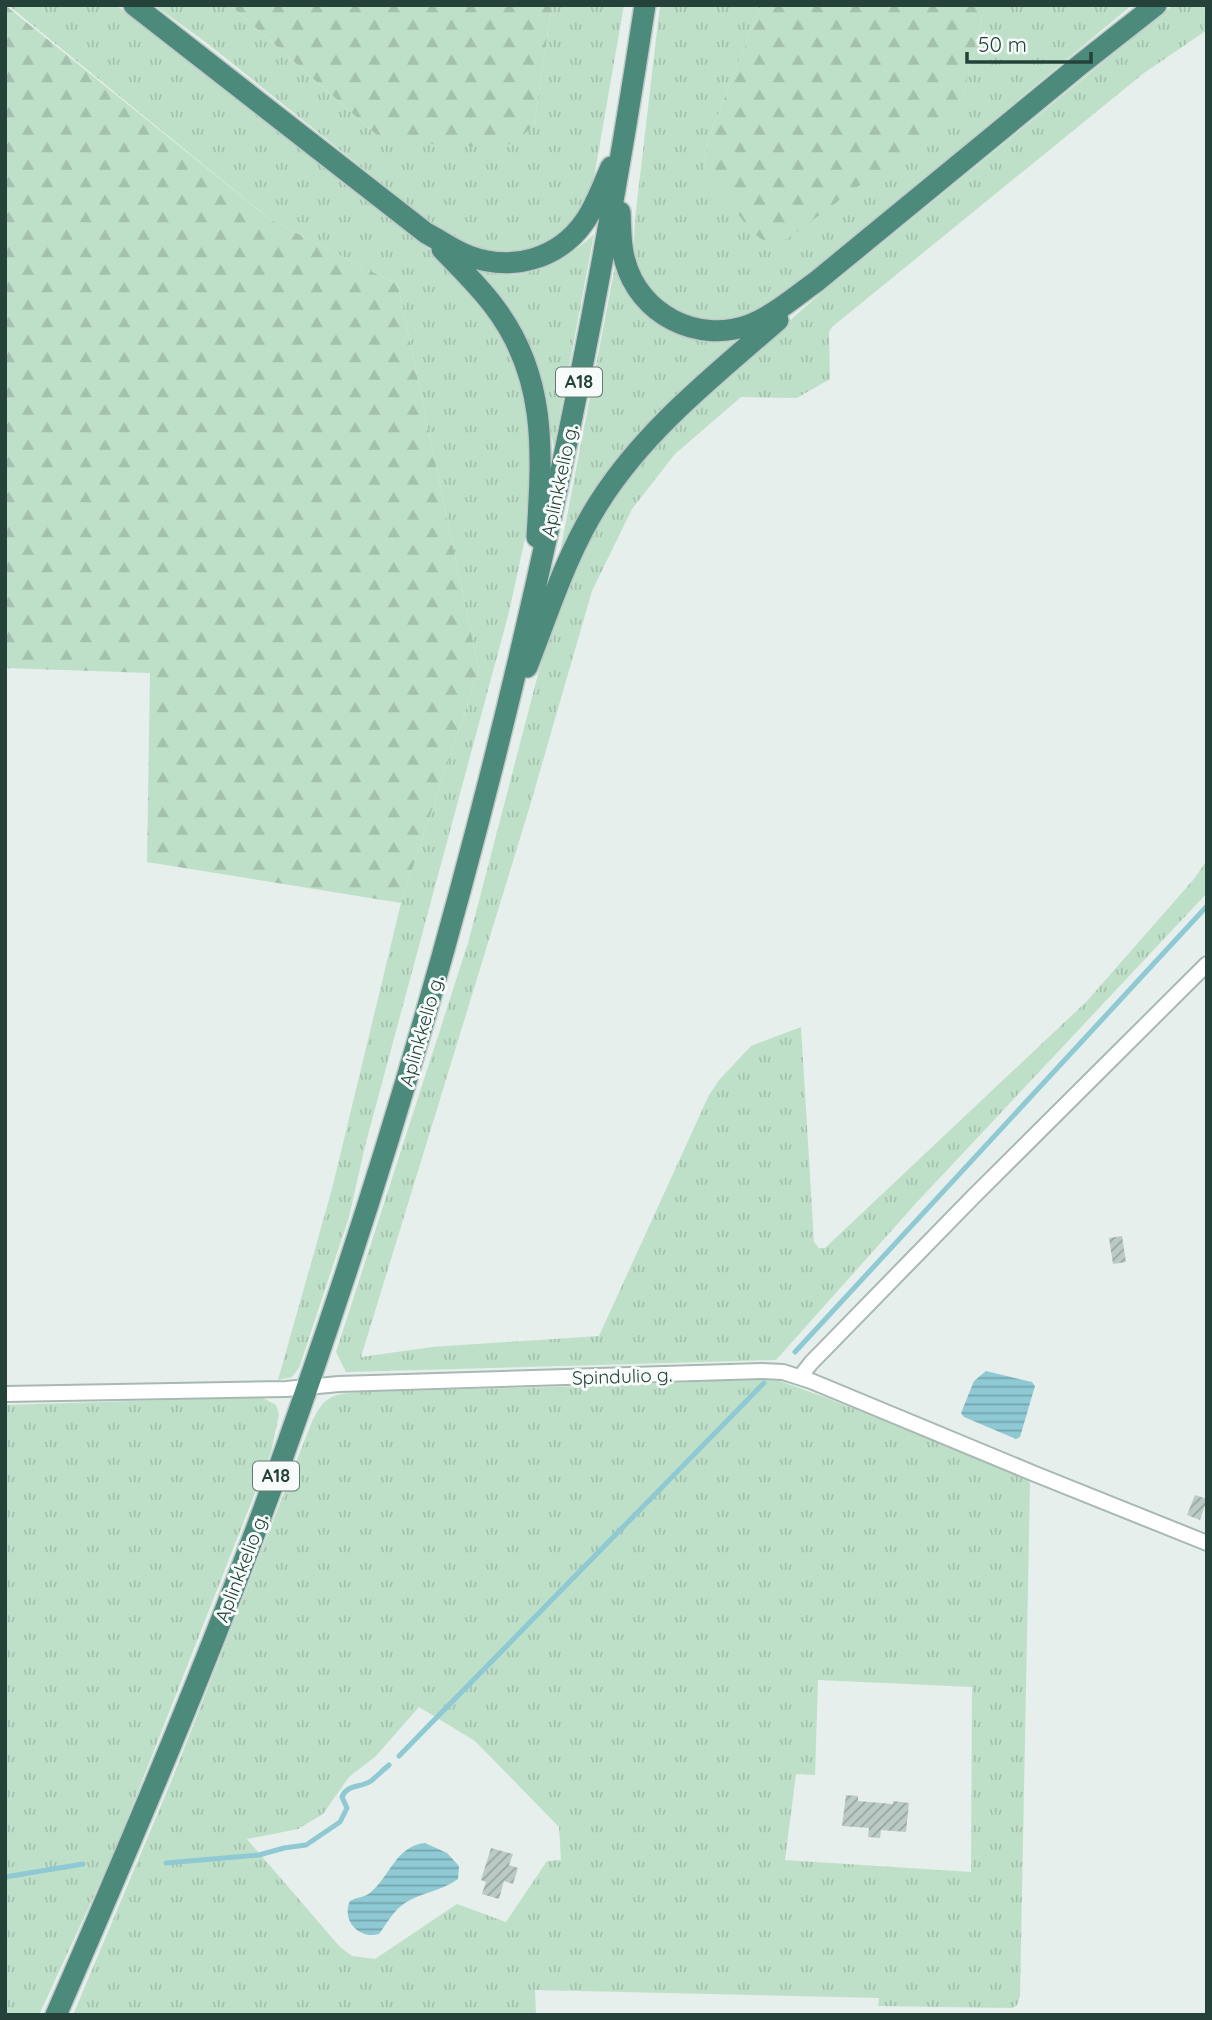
<svg xmlns="http://www.w3.org/2000/svg" width="1212" height="2020" font-family="Quicksand,sans-serif">
<defs>
<pattern id="grass-tufts" width="24" height="20" patternUnits="userSpaceOnUse" patternTransform="scale(1.75)"><rect width="24" height="20" fill="#bfe0c8"/><path d="M3 7l-1-3M5 7V3M7 7l1-3M15 17l-1-3M17 17v-4M19 17l1-3" fill="none" stroke="#a4c1ad"/></pattern>
<pattern id="forest-firs" width="22" height="20" patternUnits="userSpaceOnUse" patternTransform="scale(1.75)"><rect width="22" height="20" fill="#bfe0c8"/><path d="M5 1l3.5 6h-7zM16 11l3.5 6h-7z" fill="#a4c1ad"/></pattern>
<pattern id="water-rules" width="6" height="5" patternUnits="userSpaceOnUse" patternTransform="scale(1.75)"><rect width="6" height="5" fill="#8ec9d4"/><path d="M0 2.5h6" fill="none" stroke="#74a5ad"/></pattern>
<pattern id="building-hatch" width="6" height="6" patternUnits="userSpaceOnUse" patternTransform="scale(1.75)"><rect width="6" height="6" fill="#bbcac4"/><path d="M-1 1l2-2M0 6l6-6M5 7l2-2" fill="none" stroke="#98a6a0"/></pattern>
</defs>
<rect width="100%" height="100%" fill="#e6efeb"/>
<path fill="url(#grass-tufts)" fill-rule="evenodd" d="M8 5H116L416 237 455 272 508 339 531 411 529 520 509 612 365 1146 349 1217 299 1368 292 1377 278 1380 332 1189 401 903 479 670 398 285 271 220Z
M154 5H230L379 137 534 125 552 5H624L592 189 570 229 529 254 485 252 450 238 208 44Z
M660 5H761L708 140 704 170 962 102 985 5H1132L787 293C769 305 751 319 730 323 700 329 658 309 642 282 632 264 634 239 635 219Z
M1173 5H1207V30L1144 73 832 327 829 332 830 379 797 398 741 397 675 454 632 509 592 591 529 809 361 1357 432 1347 599 1336 709 1095 719 1080 751 1046 801 1027 814 1242 819 1248H825L1087 1001 1194 879 1207 860V893L918 1201 776 1360 346 1372 336 1352 468 943 541 663 569 580 595 527 623 482 669 427 821 293Z
M594 234 554 447 547 418 470 265C482 268 499 276 512 275 544 273 572 255 594 234Z
M616 261C627 278 636 297 648 313 669 341 709 341 741 342 689 381 627 436 593 491 581 511 571 532 560 553Z
M756 1379 780 1381 827 1398 1025 1477 1030 1483 1020 1996 1017 2005 1012 2008 878 2006 879 1998 535 1990 536 2015H73L173 1777 311 1424C324 1396 331 1394 361 1392L626 1385ZM818 1680 972 1687 971 1872 785 1860 796 1774 815 1775ZM419 1707 475 1741 559 1827 561 1860 547 1861 506 1922 457 1904 375 1959 352 1956 340 1947 247 1839 298 1829 323 1814 349 1777 376 1756Z
M261 1397 276 1405 279 1414 271 1452 115 1850 39 2015H5V1405Z"/>
<path fill="url(#forest-firs)" d="M5 5 271 220 398 285 479 670 401 903 147 862 150 673 5 668Z
M230 5H552L534 125 522 136 502 148 395 142 379 137Z
M761 5H985L962 102 941 125 787 239 768 244 753 233 704 171 708 140Z"/>
<path fill="url(#water-rules)" d="M986 1371 1032 1382 1035 1386 1020 1437 1016 1439 964 1417 961 1413 974 1381Z
M425 1843 447 1853 459 1866 458 1879C442 1891 422 1892 405 1903 393 1911 388 1922 379 1934 359 1940 341 1920 350 1901 357 1897 366 1897 371 1892 390 1876 396 1846 425 1843Z"/>
<g fill="none" stroke-linecap="round" stroke-linejoin="round">
<path stroke="#8ec9d4" stroke-width="5" d="M795 1352 1207 906
M399 1756 764 1383
M166 1863 259 1855 284 1848 306 1845 340 1822 347 1808 342 1797C347 1784 360 1788 371 1781 377 1776 383 1770 389 1765
M5 1877 83 1864"/>
</g>
<path fill="url(#building-hatch)" d="M1122 1236 1126 1262 1113 1264 1109 1238Z
M1195 1495 1207 1499 1200 1520 1187 1515Z
M846 1795 858 1796V1801L893 1804V1801L909 1803 906 1832 881 1830 880 1838 868 1837 869 1828 842 1826Z
M491 1848 513 1854 509 1865 518 1868 513 1884 504 1881 499 1899 482 1894 486 1882 481 1880Z"/>
<g fill="none" stroke-linecap="round" stroke-linejoin="round">
<g stroke="#a8b8b2" stroke-width="18">
<path id="minor" d="M800 1377 811 1363 974 1196 1207 964
M5 1394 286 1389 339 1384 762 1371 783 1372 811 1381 1035 1474 1207 1543"/>
</g>
<g stroke="#c2cac8" stroke-width="24">
<path id="trunk" d="M134 5 426 233C440 240 454 251 469 256 512 272 559 259 585 221 596 205 603 185 611 167
M620 212C621 228 620 245 625 261 639 314 697 344 749 325 773 316 796 296 817 281L1081 64 1156 5
M442 249C459 267 478 285 493 305 548 376 542 453 537 537
M527 667C549 611 567 552 600 501 646 429 714 376 778 320
M56 2015C146 1808 234 1601 307 1388 463 939 574 475 645 5"/>
</g>
<use href="#minor" stroke="#fff" stroke-width="14"/>
<use href="#trunk" stroke="#4c8a7c" stroke-width="21"/>
</g>
<g text-anchor="middle" stroke-width="6" stroke-linejoin="round" paint-order="stroke">
<g fill="#f7fbf9" stroke="#637a73" stroke-width="2">
<rect x="556" y="367.5" width="46" height="29" rx="5"/>
<rect x="253" y="1461.5" width="46" height="29" rx="5"/>
</g>
<g font-size="18" font-weight="bold" fill="#24423a">
<text x="579" y="388">A18</text>
<text x="276" y="1482">A18</text>
</g>
<g font-size="19" fill="#24423a" stroke="#f7fbf9">
<text transform="translate(559 481) rotate(-78)" y="7">Aplinkkelio g.</text>
<text transform="translate(421 1031) rotate(-74)" y="7">Aplinkkelio g.</text>
<text transform="translate(622 1376) rotate(-2)" y="7">Spindulio g.</text>
<text transform="translate(241 1568) rotate(-69)" y="7">Aplinkkelio g.</text>
</g>
</g>
<rect width="1212" height="2020" fill="none" stroke="#24423a" stroke-width="14"/>
<path d="M967 52v10h124v-10" fill="none" stroke="#24423a" stroke-width="3.5"/>
<text x="978" y="52" font-size="21" fill="#24423a" stroke="#f7fbf9" stroke-width="5" paint-order="stroke">50 m</text>
</svg>
